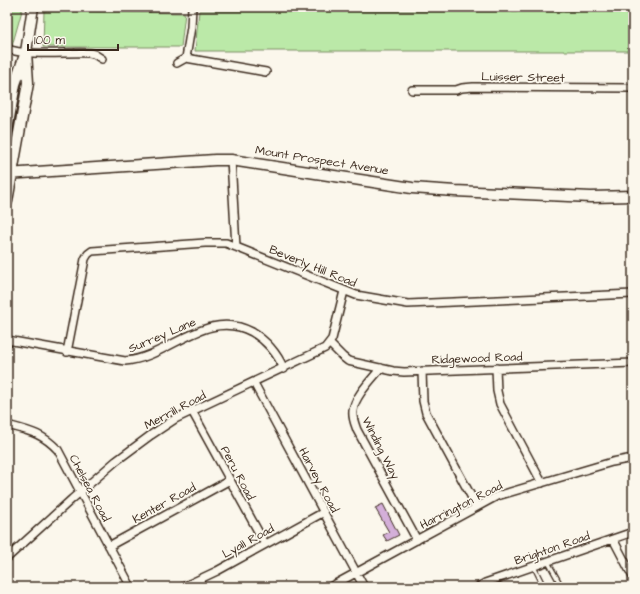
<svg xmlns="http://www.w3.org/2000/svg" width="640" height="594" font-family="'Architects Daughter',sans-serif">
<rect width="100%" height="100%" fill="#fbf7ec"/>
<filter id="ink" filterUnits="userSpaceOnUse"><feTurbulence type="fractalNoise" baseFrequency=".025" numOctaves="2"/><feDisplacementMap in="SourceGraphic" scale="8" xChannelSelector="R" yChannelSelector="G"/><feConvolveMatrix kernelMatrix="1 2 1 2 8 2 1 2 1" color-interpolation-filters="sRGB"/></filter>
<g filter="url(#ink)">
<path fill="#bbe9a8" stroke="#7b8a63" d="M7 7H23L12 46 7 41Z
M581 7H633V51H195L199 11H580Z
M44 11 185 13 181 47H43Z"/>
<path fill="#d4afd9" stroke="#3b2a1e" d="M383 504 399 535 387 541 383 535 389 532 375 508Z"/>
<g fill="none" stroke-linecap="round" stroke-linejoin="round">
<g stroke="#3b2a1e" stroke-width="6">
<path id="lane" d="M548 562 562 587
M534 567 544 587"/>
</g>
<g stroke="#3b2a1e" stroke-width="10">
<path id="street" d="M7 49C26 56 67 52 89 53L94 54 102 59
M186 58 266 72
M177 63 186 58 191 27 192 7
M412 90H456L462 88 473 87 633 88
M231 160 236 247
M7 340 125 361C169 358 206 307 252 332 267 341 277 353 284 369
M329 343 343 357 348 361 393 371 404 372 633 363
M67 352 85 259 88 254 92 251 205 243H226L356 295 408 304 633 294
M381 368C372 379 354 397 353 411 352 418 355 424 357 430L417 540
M496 368 497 391 500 404 542 483
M422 371 423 401 426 413 477 507
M254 383 364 587
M192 411 265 544
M7 425C29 431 42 433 58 450L131 587
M613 539 633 577
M109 546 230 480
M7 558 72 499 116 461 151 435 175 419 325 348 332 339 344 291
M183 587 217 571 324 512
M330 587 497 496 612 462 633 458
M478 587 485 583 633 532"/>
</g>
<g stroke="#3b2a1e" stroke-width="13">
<path id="secondary" d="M7 129 15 84 26 52 33 7
M7 174 215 160H231L412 188 455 191 591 197 633 196
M7 201 28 83 26 52"/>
</g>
<use href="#lane" stroke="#fbf7ec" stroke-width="3.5"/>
<use href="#street" stroke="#fbf7ec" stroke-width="7"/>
<use href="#secondary" stroke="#fbf7ec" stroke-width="10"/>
</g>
</g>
<g text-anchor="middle" stroke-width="3.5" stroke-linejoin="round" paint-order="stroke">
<g font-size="12" fill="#3b2a1e" stroke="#fbf7ec">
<text transform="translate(523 77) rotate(1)" y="4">Luisser Street</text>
<text transform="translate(322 160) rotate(9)" y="4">Mount Prospect Avenue</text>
<text transform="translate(313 266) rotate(22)" y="4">Beverly Hill Road</text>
<text transform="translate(162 335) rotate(-23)" y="4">Surrey Lane</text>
<text transform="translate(477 358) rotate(-2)" y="4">Ridgewood Road</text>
<text transform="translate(175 410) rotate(-28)" y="4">Merrill Road</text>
<text transform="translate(381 448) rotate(63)" y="4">Winding Way</text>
<text transform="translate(238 473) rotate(62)" y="4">Peru Road</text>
<text transform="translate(319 480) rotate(62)" y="4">Harvey Road</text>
<text transform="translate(90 488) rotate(62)" y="4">Chelsea Road</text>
<text transform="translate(164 503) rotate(-29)" y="4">Kenter Road</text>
<text transform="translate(461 505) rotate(-27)" y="4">Harrington Road</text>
<text transform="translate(248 541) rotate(-29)" y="4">Lyall Road</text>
<text transform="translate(552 548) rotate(-19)" y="4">Brighton Road</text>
</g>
</g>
<rect width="640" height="594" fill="none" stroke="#fbf7ec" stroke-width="24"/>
<rect x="12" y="12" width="616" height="570" fill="none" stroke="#3b2a1e" stroke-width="1.5" filter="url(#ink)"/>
<path d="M28 44v6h90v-6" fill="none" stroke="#3b2a1e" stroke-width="2"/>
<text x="34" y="44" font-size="12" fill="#3b2a1e" stroke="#fbf7ec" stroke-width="3" paint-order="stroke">100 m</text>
</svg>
